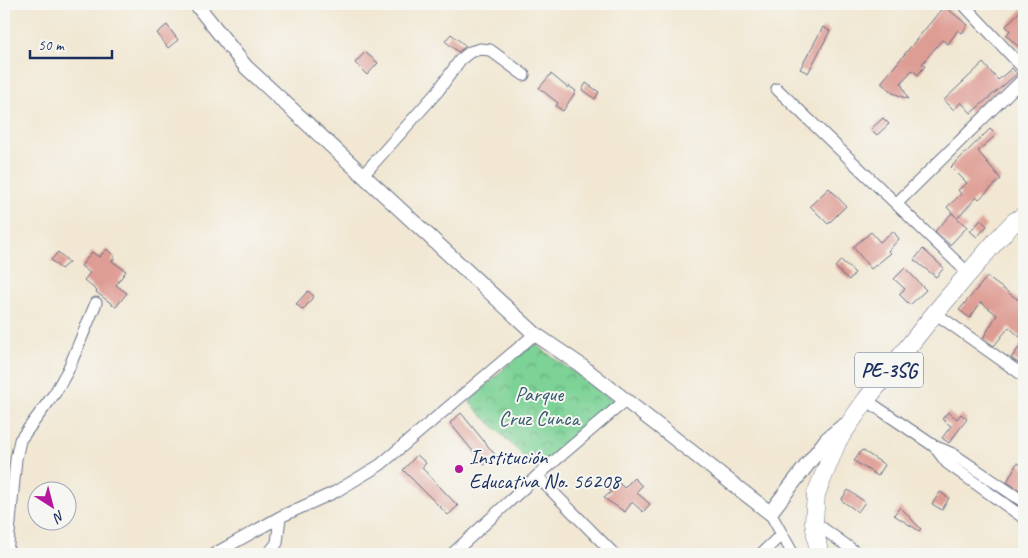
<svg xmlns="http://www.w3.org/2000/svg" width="1028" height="558" font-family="Caveat,sans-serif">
<defs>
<pattern id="park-crowns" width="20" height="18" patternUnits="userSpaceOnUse" patternTransform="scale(1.25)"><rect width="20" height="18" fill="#7dd296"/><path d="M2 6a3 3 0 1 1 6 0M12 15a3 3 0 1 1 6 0" fill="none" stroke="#66ab7e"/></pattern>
</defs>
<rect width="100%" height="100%" fill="#f6f6f2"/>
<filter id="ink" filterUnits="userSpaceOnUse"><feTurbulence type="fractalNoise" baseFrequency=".02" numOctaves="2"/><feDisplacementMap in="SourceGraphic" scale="10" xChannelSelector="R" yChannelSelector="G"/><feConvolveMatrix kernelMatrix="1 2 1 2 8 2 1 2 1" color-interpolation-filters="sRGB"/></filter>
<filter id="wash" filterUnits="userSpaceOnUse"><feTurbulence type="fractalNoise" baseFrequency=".0096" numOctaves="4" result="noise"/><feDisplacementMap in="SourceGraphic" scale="20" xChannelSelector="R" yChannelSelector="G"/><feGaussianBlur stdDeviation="1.12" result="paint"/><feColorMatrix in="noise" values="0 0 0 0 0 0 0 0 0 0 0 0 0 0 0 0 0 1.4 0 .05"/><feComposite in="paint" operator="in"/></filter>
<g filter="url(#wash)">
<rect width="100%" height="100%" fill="#f1e7d2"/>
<path fill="url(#park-crowns)" stroke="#4c807a" d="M532 342 617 404 538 471 469 402Z"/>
<g id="blocks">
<path fill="#de9d94" d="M944 6 968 25 962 33 958 30 948 44 942 40 922 64 925 66 918 75 912 70 901 83 908 99 893 93 881 83Z
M1024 7V52L1006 35 1010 31 1006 26Z
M167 25 178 40 168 48 157 33Z
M823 27 830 31 808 73 800 69Z
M451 34 466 46 458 52 445 41Z
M365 52 378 63 367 75 355 63Z
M983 63 998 80 1012 68 1017 74 971 113 961 102 954 110 944 100Z
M551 74 568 88 569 86 576 91 563 111 556 106 558 103 539 88Z
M586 83 599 92 595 99 582 90Z
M883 118 889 124 877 135 871 129Z
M990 129 996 135 978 151 1001 179 979 199 977 197 957 218 967 227 950 245 935 231 952 213 956 217 947 207 961 194 958 190 967 183 951 167Z
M829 188 846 206 828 224 810 206Z
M981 220 987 226 977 237 970 231Z
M893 231 899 239 888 251 891 253 871 269 853 247 871 232 880 242Z
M107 249 115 257 112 261 126 271 116 285 127 293 116 307 96 292 97 291 84 280 90 273 81 266 92 252 99 257Z
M923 249 944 268 936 277 914 260Z
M58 252 69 262 61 269 51 260Z
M841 260 855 273 849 280 835 267Z
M905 268 926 290 910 305 899 294 905 289 894 279Z
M987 277 1024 304V367L1011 358 1024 341 1009 327 994 346 983 338 997 315 981 302 970 318 959 310Z
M308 291 314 296 303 310 296 304Z
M948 412 957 419 961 414 967 419 949 443 942 438 951 426 942 419Z
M461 413 496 456 484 465 450 423Z
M862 450 885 465 878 476 854 461Z
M417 455 426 463 422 468 458 506 448 515 403 470Z
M1017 463 1024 466V493L1007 482Z
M634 478 642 486 636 492 650 504 643 512 632 502 625 512 604 498 611 492 607 488 616 480 624 488Z
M848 490 865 502 858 512 841 500Z
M940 492 949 498 942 510 932 504Z
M900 507 921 529 919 531 894 515Z"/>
</g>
</g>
<g filter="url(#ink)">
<use href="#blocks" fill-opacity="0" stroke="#666f87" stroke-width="1"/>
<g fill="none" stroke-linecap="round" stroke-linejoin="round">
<g stroke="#666f87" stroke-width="13">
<path id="minor" d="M963 4 1024 69
M777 89 969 274
M364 174 438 91 460 60 470 52 480 49 490 50 524 75
M897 203 1024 78
M935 313 1024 376
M866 400 934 446 953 454 1024 502
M934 446 947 463 1024 518
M537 476 614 554
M770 513 793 554
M814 522 858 554
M7 554 16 459 20 440 55 393 68 370 96 303
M214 554 280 517 335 492 380 465 535 334
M268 554 277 543 280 517
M452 554 537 476 626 400
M761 554 782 534"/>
</g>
<g stroke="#666f87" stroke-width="16">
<path id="tertiary" d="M196 4 246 67 535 334 579 364 770 513 827 439 843 426"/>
</g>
<g stroke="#666f87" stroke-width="19">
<path id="primary" d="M819 554 814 522 816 494 838 440 866 400 935 313 996 241 1015 221 1024 216"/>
</g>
<use href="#minor" stroke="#fff" stroke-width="11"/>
<use href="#tertiary" stroke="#fff" stroke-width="14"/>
<use href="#primary" stroke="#fff" stroke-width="18"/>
</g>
</g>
<circle fill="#b5179e" stroke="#f6f6f2" stroke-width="2" cx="459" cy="469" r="5"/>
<g text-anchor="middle" stroke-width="4" stroke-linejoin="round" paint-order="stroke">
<rect fill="#f6f6f2" stroke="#5d6b8a" stroke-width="1" x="855" y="352.5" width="68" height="35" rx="4"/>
<g font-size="20" font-weight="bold" fill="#1b2f5e">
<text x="889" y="377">PE-3SG</text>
</g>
<g font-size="21" fill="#34586c" stroke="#f6f6f2">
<text x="539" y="401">Parque<tspan x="539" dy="24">Cruz Cunca</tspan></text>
</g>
<g font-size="21" fill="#1b2f5e" stroke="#f6f6f2" text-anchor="start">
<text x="469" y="464">Institución<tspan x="469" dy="24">Educativa No. 56208</tspan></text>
</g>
</g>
<rect width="1028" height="558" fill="none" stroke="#f6f6f2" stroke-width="20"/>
<g transform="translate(52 506) rotate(144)"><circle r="24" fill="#f6f6f2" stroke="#9ea6b7"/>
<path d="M0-4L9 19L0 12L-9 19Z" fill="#b5179e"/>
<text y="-8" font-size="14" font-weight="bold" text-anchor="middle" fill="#1b2f5e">N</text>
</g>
<path d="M30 50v8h82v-8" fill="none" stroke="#1b2f5e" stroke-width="2.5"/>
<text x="38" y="50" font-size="15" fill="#1b2f5e" stroke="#f6f6f2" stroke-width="4" paint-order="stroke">50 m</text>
</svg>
